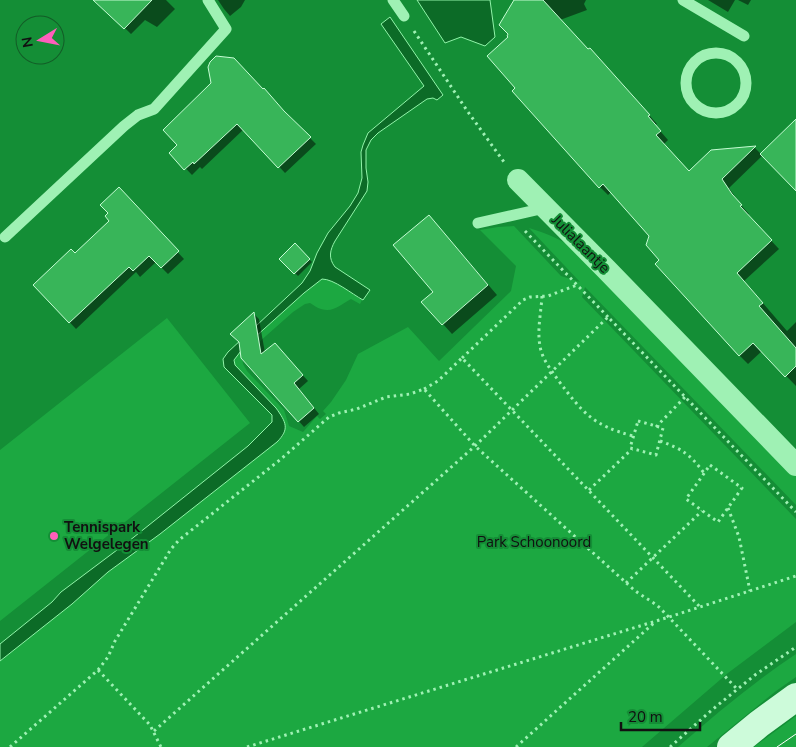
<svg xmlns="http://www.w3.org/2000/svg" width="796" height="747" font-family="'Nunito Sans',sans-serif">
<rect width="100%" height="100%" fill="#148e36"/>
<path fill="#1ca841" d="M514 226 561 276 580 282 529 228C548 234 563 240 579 252L796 476V505L585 287 582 297 796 519V622L728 673 642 747H0V661L72 604 108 572 160 534 277 442 284 435 280 414 276 408 235 365C233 357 239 352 244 347L304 293 322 279C334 279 352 294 362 300L360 304 351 299C341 304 334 313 321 309 317 308 314 305 310 303L305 304 293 312 242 357 243 364 247 371 284 410 289 426 303 432 317 416 320 419 326 414 323 411 331 402 346 380 358 354 408 327 439 361 511 291 516 266 480 230 498 227Z
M167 318 250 423 0 621V450Z
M796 654V677L776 691 707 747H678C716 714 754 682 796 654Z
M796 716V747H754Z"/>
<path fill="#0c6b27" stroke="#91f4a9" d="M417 0H490L495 37 485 46 461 37 445 43Z
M390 17 443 95 437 100 433 98 427 99 378 133 371 140 366 150V168L368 182 367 191 335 241C330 250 328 258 335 267L370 290 363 300C352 294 334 279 322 279L304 293 244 347 234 360 235 365 276 408C286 422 290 429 277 442L160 534 108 572 72 604 0 661V644L52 602 61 592 129 541 248 446 272 422V415L224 367 223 359 228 352 256 326 302 283 310 271 317 253 328 233 350 206 358 193 362 178 361 152 363 145 368 133 424 86 381 24Z"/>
<path fill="#0007" d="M96 0H166L175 9 157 27 145 20 131 34Z
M218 0H245L241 7 230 16 224 9Z
M515 0H586L584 4 587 10 560 20 588 51 598 57 657 124 655 125 668 140 664 144 689 172 712 151 755 148 761 154 796 121V189L763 155 729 188 740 204 749 214 747 215 779 249 744 281 787 331 796 322V386L762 351 748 364 740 356 657 264 661 260 650 236 611 192 608 195 600 187 517 88 510 37Z
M708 0H735L728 12Z
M738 0H751L748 5Z
M290 118 316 144 285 173 244 129 202 169 200 167 192 175 171 153 179 145 164 130Z
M119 189 184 259 168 274 156 262 140 277 136 272 76 329 35 285 75 255 111 221Z
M438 226 497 295 452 334 443 324 435 292Z
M295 245 312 262 298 276 281 259Z
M254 314 259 319 265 353 280 350 308 381 299 389 319 414 304 427 242 357Z"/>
<path fill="#38b559" stroke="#c5fcd3" d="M93 0H152L124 29Z
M514 0H543L588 49 590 48 650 115 648 116 661 131 656 135 689 171 711 150 756 146 722 179 732 194 742 205 740 206 772 240 737 273 763 303 759 306 796 348V366L785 377 753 343 739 356 655 264 659 260 646 245 649 236 603 184 599 188 512 91 515 88 487 56 508 37 507 36 508 34 499 25Z
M216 56 234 58 263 89 264 88 284 111 311 137 278 168 237 124 194 164 193 162 184 170 169 153 177 145 163 130 211 83 208 67 210 62Z
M796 119V191L760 154Z
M119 187 179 251 161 268 149 256 133 271 129 267 69 323 33 285 71 249 75 253 109 221 105 216 108 213 100 205Z
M429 215 488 285 442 325 421 302 433 292 393 245Z
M295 243 310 259 294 274 279 259Z
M254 312 261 354 275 343 303 375 294 383 314 408 298 422 241 358 239 342 230 334Z"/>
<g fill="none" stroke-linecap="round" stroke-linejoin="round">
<path stroke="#9ff1b4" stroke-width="3" stroke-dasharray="2.5 4" stroke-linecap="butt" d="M414 31 468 112 504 162
M525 231 608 317
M542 296C541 313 537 330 540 346 542 359 551 370 558 380 583 413 592 425 633 436
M462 358 523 300 530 297 548 296 577 285
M424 389 438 381 462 358 700 607
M638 421 663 428 656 455 630 448Z
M656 427 685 397
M660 441C682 449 690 454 704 473
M710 465 742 488 718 522 686 499Z
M589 490 632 449
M728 508 739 537 750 591
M626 583 702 511
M98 670 108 657 115 641 171 549 179 540 281 459 329 417 339 413 357 409 386 397 410 394 424 389 475 446 633 589C641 596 651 600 660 608L737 689
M154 731 475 446 608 317 796 512
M10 747 98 670 150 725 161 747
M247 747 669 617 796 576
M516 747 655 622
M670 747 713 709 755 675 796 647"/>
<path stroke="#9ff1b4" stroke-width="11" d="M393 0 404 16
M683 0 744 36
M686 83a30 30 0 1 1 60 0a30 30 0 1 1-60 0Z
M478 223 545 208
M5 237 124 126 138 115 154 109 226 29 208 0"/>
<path stroke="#9ff1b4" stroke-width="22" d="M518 180 606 269 796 465"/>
<path stroke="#cdfbda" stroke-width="28" d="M731 747 759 724 796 697"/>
<path stroke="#fff" stroke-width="1" d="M777 747 796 734"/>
</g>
<circle fill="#ff5ebb" stroke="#148e36" stroke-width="2" cx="54" cy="536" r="5"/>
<g text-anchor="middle" stroke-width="4" stroke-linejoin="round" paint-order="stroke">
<g font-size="15" fill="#111" stroke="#148e36">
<text transform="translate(581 244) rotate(45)" y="5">Julialaantje</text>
</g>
<g font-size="15" font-weight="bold" fill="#111" stroke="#148e36" text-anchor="start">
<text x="64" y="532">Tennispark<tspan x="64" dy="17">Welgelegen</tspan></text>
</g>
<g font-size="15" fill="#111" stroke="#148e36">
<text x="534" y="547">Park Schoonoord</text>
</g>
</g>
<g transform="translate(40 40) rotate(260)"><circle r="24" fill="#148e36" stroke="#135c27"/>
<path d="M0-4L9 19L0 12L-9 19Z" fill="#ff5ebb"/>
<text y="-8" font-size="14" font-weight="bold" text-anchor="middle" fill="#111111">N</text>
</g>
<path d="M621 722v8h79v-8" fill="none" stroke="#111111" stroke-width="2.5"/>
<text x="628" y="722" font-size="15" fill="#111111" stroke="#148e36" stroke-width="4" paint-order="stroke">20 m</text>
</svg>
